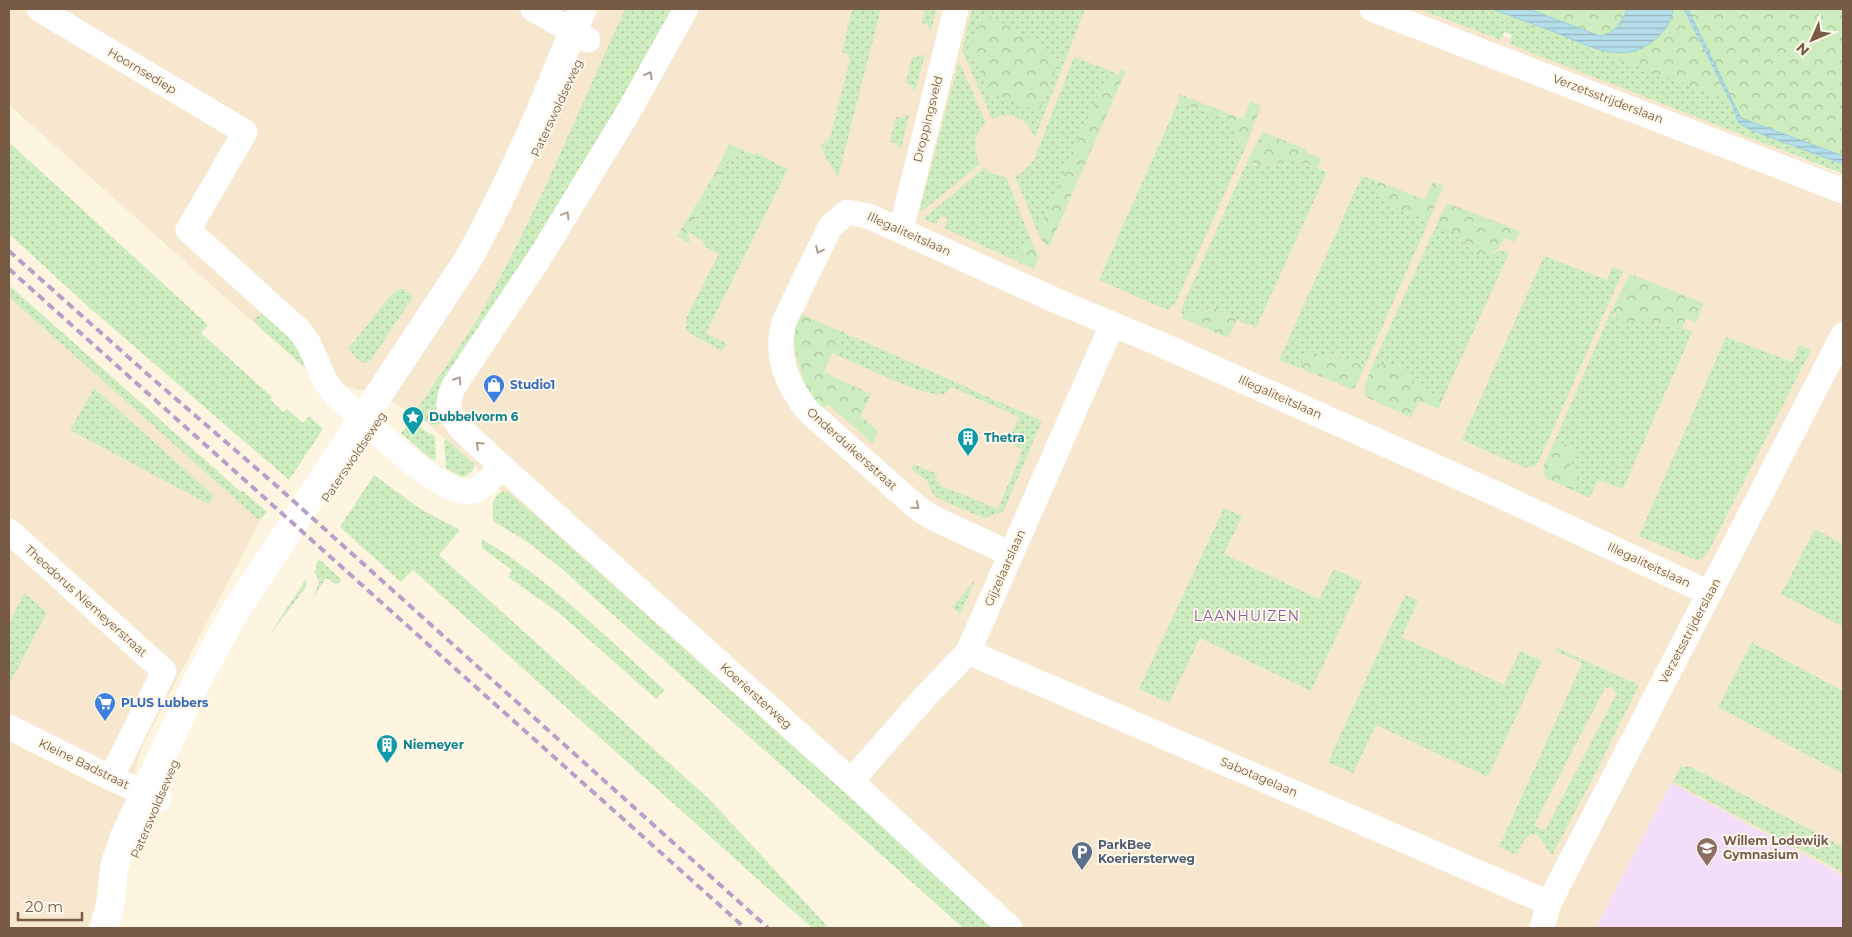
<svg xmlns="http://www.w3.org/2000/svg" width="1852" height="937" font-family="Montserrat,sans-serif">
<defs>
<pattern id="grass-dots" width="8" height="8" patternUnits="userSpaceOnUse" patternTransform="scale(1.25)"><rect width="8" height="8" fill="#ceedbe"/><path d="M2 2h.1M6 6h.1" fill="none" stroke="#acc39c" stroke-width="1.8" stroke-linecap="round"/></pattern>
<pattern id="forest-crowns" width="20" height="18" patternUnits="userSpaceOnUse" patternTransform="scale(1.25)"><rect width="20" height="18" fill="#ceedbe"/><path d="M2 6a3 3 0 1 1 6 0M12 15a3 3 0 1 1 6 0" fill="none" stroke="#acc39c"/></pattern>
<pattern id="water-rules" width="6" height="5" patternUnits="userSpaceOnUse" patternTransform="scale(1.25)"><rect width="6" height="5" fill="#b4deea"/><path d="M0 2.5h6" fill="none" stroke="#97b7bf"/></pattern>
</defs>
<rect width="100%" height="100%" fill="#fef5e1"/>
<path fill="#f7e7cf" d="M9 9H1440L1843 176V928H973L428 423 383 396 316 378 9 105Z
M9 294 261 519 142 747 88 928H9Z"/>
<path fill="#f2defb" d="M1671 783 1843 876V928H1596Z"/>
<path fill="url(#grass-dots)" fill-rule="evenodd" d="M625 9H679L445 419 437 425C427 425 418 418 418 408L477 320 512 255 546 185Z
M852 9H881L838 177 826 158 821 145 830 138 850 59 847 54 842 52Z
M925 9H937L931 30 927 25 922 23Z
M972 9H1085L1035 138C1027 119 1013 110 992 119L962 50Z
M1419 9H1684L1732 104 1739 123 1753 131 1843 164V174L1509 44 1512 35 1504 32 1501 40Z
M925 54 915 92 911 85 906 83 912 57H917Z
M1074 57 1114 72 1106 80 1046 214 1037 230 1015 176 1023 172 1034 160Z
M959 61 986 123C973 134 973 150 980 164L921 212 920 209Z
M1178 102 1224 117 1232 122 1236 138 1246 146 1175 304 1167 310 1099 280Z
M909 115 901 149 895 143 890 142 896 117 901 118Z
M9 142 208 325 201 333 272 397 270 399 283 412 287 409 303 423 309 416 323 429 289 480 92 310 9 234Z
M739 148 754 155 758 153 762 156 788 169 706 333 727 344 722 351 686 331V318L719 254 702 245 704 242 688 232 701 206 735 152Z
M1249 157 1254 165 1274 166 1288 158 1300 161 1327 172 1256 328 1237 320 1224 311 1193 312 1182 318V307Z
M984 168 993 174 1006 177 1033 245 1029 243 1019 251 1016 261 944 228 948 219 941 215 936 224 923 219Z
M1362 176 1377 181V188L1405 213 1430 218 1365 366 1335 354 1321 359 1306 356 1300 368 1279 360Z
M1438 222 1452 231 1476 255 1493 254 1500 249 1509 253 1443 398 1413 385C1403 361 1395 368 1373 364Z
M1544 256 1607 280 1613 267 1623 271 1539 461 1536 466 1525 468 1462 440Z
M9 285 241 492 243 491 267 512 262 518 259 520 9 297Z
M399 289H404L413 297 371 360 366 363 361 362 348 349 391 295Z
M265 309 292 334 313 375 253 321Z
M1612 309 1615 316 1630 322 1637 320H1650L1668 327 1682 328 1692 332 1623 489 1598 480 1590 498 1546 478 1543 468Z
M834 328 1042 421 1003 512 984 518 950 504 934 496 927 481 911 469 914 464 937 474 936 480 944 488 950 489 998 509 1023 450 1008 442 1019 417 951 387C949 389 948 391 946 393 930 401 866 367 848 360 843 355 839 337 834 328Z
M1726 337 1793 362 1799 345 1811 350 1708 552 1702 559 1696 560 1639 536Z
M94 388 214 496 208 504 70 430Z
M411 424C420 425 426 433 435 436L436 459 432 460 401 433 407 426Z
M446 439 474 464C475 472 468 475 462 477L446 468 444 441Z
M374 475 419 508 460 530 439 555 708 798 829 928H812L413 570 401 582 340 527Z
M503 491 509 492 996 928H963L563 570 529 543 493 521C493 508 490 497 503 491Z
M1224 508 1242 516 1224 554 1319 599 1334 569 1362 582 1311 691 1200 638 1169 703 1139 689Z
M1815 529 1843 544V627L1781 594Z
M482 539C550 579 606 638 665 690L656 699 559 613 508 577 512 570 482 548Z
M319 559 342 580 337 585 326 578 311 601C316 590 323 582 314 572L317 568 315 566Z
M306 579 307 580 306 587 268 637Z
M976 579 960 614 952 607Z
M24 593 47 612 9 685V625Z
M1405 595 1418 601 1402 637 1504 685 1520 651 1542 661 1488 777 1376 725 1353 773 1328 762Z
M1752 642 1843 691V774L1718 707Z
M1557 648 1639 685 1594 776 1552 855C1548 851 1546 846 1543 842 1530 822 1522 844 1517 855L1499 847 1582 663 1556 651ZM1611 687 1617 693 1546 829 1542 830 1534 825 1605 688Z
M1681 766 1691 767 1843 847V872L1673 782Z"/>
<path fill="url(#forest-crowns)" d="M1484 9H1843V156L1744 120 1741 118 1733 102Z
M989 16 1036 42 1059 60 1039 112 990 92 969 48 983 20Z
M1121 69 1126 71 1049 247 1042 241 1037 230 1046 214 1101 89 1106 80 1114 72 1119 75Z
M1179 94 1243 119 1251 101 1261 106 1246 146 1236 138 1232 122 1224 117 1178 102Z
M1263 132 1307 150 1306 152 1321 158 1318 168 1300 161 1288 158C1273 166 1261 175 1249 157Z
M729 144 739 148 735 152 701 206 688 232 690 241 688 243 677 236 714 175Z
M1377 181 1425 200 1433 182 1444 185 1430 218 1405 213 1400 210 1379 194 1377 188Z
M1447 203 1520 231 1514 242 1504 238C1498 252 1492 256 1476 255L1452 231 1438 222Z
M1029 243 1033 245 1039 257 1034 269 1016 261C1018 252 1020 246 1029 243Z
M1630 274 1704 303 1696 323 1686 318 1682 328 1668 327 1650 320 1621 323 1612 309Z
M1214 308 1223 311 1237 320 1228 338 1182 318 1193 312H1208Z
M800 313 836 330 845 357 848 360 832 353 824 372 871 394 861 416 878 431 874 443H872L828 404 820 412 806 390 793 343 794 324Z
M1313 352 1318 354 1321 359 1335 354 1365 366 1355 388 1351 389 1300 368 1306 356Z
M1373 364 1396 365 1405 368 1413 385 1443 398 1439 409 1419 401 1411 418 1366 397 1364 387Z
M1559 442 1576 449 1577 453 1569 468 1579 475 1578 481 1573 490 1546 478C1539 467 1549 454 1554 443Z"/>
<path fill="url(#water-rules)" stroke="#99cedd" d="M1492 9H1528L1600 36C1615 33 1622 23 1627 9H1673C1671 23 1665 31 1654 40 1624 66 1589 46 1557 33 1536 25 1514 17 1492 9Z
M1684 9H1688L1741 118 1843 156V164L1753 131 1739 123 1732 104Z"/>
<g fill="none" stroke-linecap="round" stroke-linejoin="round">
<path stroke="#fff" stroke-width="25" d="M39 9 245 132 188 230 299 330 309 344 325 381 335 394C359 415 442 500 473 491 485 488 494 474 501 466
M533 9 588 40
M686 9 626 116 540 257 454 386C450 394 447 403 450 412 455 427 489 454 501 466L851 781 1010 928
M1372 9 1843 191
M901 230 956 9
M9 531 164 671 111 778
M1011 554 935 519 920 510 808 411C786 383 775 357 784 322L830 227 847 212 868 216 1059 302 1160 344 1501 496 1709 593
M968 652 1549 903
M9 727 111 778 159 799
M851 781 924 698 968 652 1112 325
M1542 928 1549 903 1843 335"/>
<path stroke="#fff" stroke-width="28" d="M104 928 110 907 114 867 124 837 197 681 233 615 467 261C493 216 515 168 536 121 552 84 566 46 583 9"/>
<path stroke="#b89fc9" stroke-width="4" stroke-dasharray="8 5" stroke-linecap="butt" d="M9 251 153 379 279 488 768 928
M9 269 745 928"/>
</g>
<defs><path id="oneway-chevron" d="M-2-3.5L2.5 0L-2 3.5" fill="none" stroke-width="1.6" stroke-linecap="round" stroke-linejoin="round" transform="scale(1.25)"/></defs>
<g stroke="#ae9d8f">
<use href="#oneway-chevron" transform="translate(649 75) rotate(-61)"/>
<use href="#oneway-chevron" transform="translate(566 215) rotate(-59)"/>
<use href="#oneway-chevron" transform="translate(819 250) rotate(116)"/>
<use href="#oneway-chevron" transform="translate(458 380) rotate(-57)"/>
<use href="#oneway-chevron" transform="translate(479 445) rotate(-137)"/>
<use href="#oneway-chevron" transform="translate(916 506) rotate(39)"/>
</g>
<defs>
<g id="shop-pin" transform="scale(1.125)"><path d="M0 17L-7.5 6A9.5 9.5 0 1 1 7.5 6Z" fill="#3f7fe0" stroke="#fff8ea"/><path d="M-5-2.5h2.3a2.7 3.5 0 0 1 5.4 0H5L5.5 6h-11ZM-1.5-2.5h3a1.5 2.3 0 0 0-3 0Z" fill="#fff"/></g>
<g id="sight-pin" transform="scale(1.125)"><path d="M0 17L-7.5 6A9.5 9.5 0 1 1 7.5 6Z" fill="#0f9aa8" stroke="#fff8ea"/><path d="M0-6L1.8-2.2L6-1.7L2.9 1.2L3.7 5.4L0 3.3L-3.7 5.4L-2.9 1.2L-6-1.7L-1.8-2.2Z" fill="#fff"/></g>
<g id="building-pin" transform="scale(1.125)"><path d="M0 17L-7.5 6A9.5 9.5 0 1 1 7.5 6Z" fill="#0f9aa8" stroke="#fff8ea"/><path d="M-4-6H4V6H1V3H-1V6H-4ZM-2.5-4.3h1.7v1.8h-1.7ZM.8-4.3h1.7v1.8H.8ZM-2.5-1h1.7V.8h-1.7ZM.8-1h1.7V.8H.8Z" fill="#fff"/></g>
<g id="supermarket-pin" transform="scale(1.125)"><path d="M0 17L-7.5 6A9.5 9.5 0 1 1 7.5 6Z" fill="#3f7fe0" stroke="#fff8ea"/><path d="M-6-5.5h2.5l.6 2H6L4.5 2H-2.5L-4.4-4H-6ZM-1.5 3.2a1.3 1.3 0 1 0 .1 0ZM3 3.2a1.3 1.3 0 1 0 .1 0Z" fill="#fff"/></g>
<g id="school-pin" transform="scale(1.125)"><path d="M0 17L-7.5 6A9.5 9.5 0 1 1 7.5 6Z" fill="#8d6e63" stroke="#fff8ea"/><path d="M0-5L7-2L0 1L-7-2ZM-4 1L0 2.5L4 1V4Q0 6-4 4Z" fill="#fff"/></g>
<g id="parking-pin" transform="scale(1.125)"><path d="M0 17L-7.5 6A9.5 9.5 0 1 1 7.5 6Z" fill="#5c6f8a" stroke="#fff8ea"/><path d="M-3.5-5.5H1a3.5 3.5 0 0 1 0 7H-1V5.5H-3.5ZM-1-3.4V-.6H.8a1.4 1.4 0 0 0 0-2.8Z" fill="#fff"/></g>
</defs>
<g fill-rule="evenodd">
<use href="#shop-pin" x="494" y="385"/>
<use href="#sight-pin" x="413" y="417"/>
<use href="#building-pin" x="968" y="438"/>
<use href="#supermarket-pin" x="105" y="703"/>
<use href="#building-pin" x="387" y="745"/>
<use href="#school-pin" x="1707" y="848"/>
<use href="#parking-pin" x="1082" y="852"/>
</g>
<g text-anchor="middle" stroke-width="4" stroke-linejoin="round" paint-order="stroke">
<g font-size="12" fill="#785b45" stroke="#fff8ea">
<text transform="translate(142 71) rotate(31)" y="4">Hoornsediep</text>
<text transform="translate(1608 99) rotate(21)" y="4">Verzetsstrijderslaan</text>
<text transform="translate(557 108) rotate(-65)" y="4">Paterswoldseweg</text>
<text transform="translate(928 119) rotate(-76)" y="4">Droppingsveld</text>
<text transform="translate(909 234) rotate(24)" y="4">Illegaliteitslaan</text>
<text transform="translate(1280 397) rotate(24)" y="4">Illegaliteitslaan</text>
<text transform="translate(852 449) rotate(42)" y="4">Onderduikersstraat</text>
<text transform="translate(354 457) rotate(-56)" y="4">Paterswoldseweg</text>
<text transform="translate(1649 565) rotate(25)" y="4">Illegaliteitslaan</text>
<text transform="translate(1005 568) rotate(-66)" y="4">Gijzelaarslaan</text>
<text transform="translate(86 601) rotate(42)" y="4">Theodorus Niemeyerstraat</text>
<text transform="translate(1690 631) rotate(-62)" y="4">Verzetsstrijderslaan</text>
<text transform="translate(756 696) rotate(42)" y="4">Koeriersterweg</text>
<text transform="translate(84 764) rotate(26)" y="4">Kleine Badstraat</text>
<text transform="translate(1259 777) rotate(23)" y="4">Sabotagelaan</text>
<text transform="translate(155 809) rotate(-67)" y="4">Paterswoldseweg</text>
</g>
<g font-size="12" font-weight="bold" fill="#366cbe" stroke="#fff8ea" text-anchor="start">
<text x="510" y="389">Studio1</text>
<text x="121" y="707">PLUS Lubbers</text>
</g>
<g font-size="12" font-weight="bold" fill="#0d838f" stroke="#fff8ea" text-anchor="start">
<text x="429" y="421">Dubbelvorm 6</text>
<text x="984" y="442">Thetra</text>
<text x="403" y="749">Niemeyer</text>
</g>
<g font-size="12" font-weight="bold" fill="#785e54" stroke="#fff8ea" text-anchor="start">
<text x="1723" y="845">Willem Lodewijk<tspan x="1723" dy="14">Gymnasium</tspan></text>
</g>
<g font-size="12" font-weight="bold" fill="#4e5e75" stroke="#fff8ea" text-anchor="start">
<text x="1098" y="849">ParkBee<tspan x="1098" dy="14">Koeriersterweg</tspan></text>
</g>
<g font-size="14" letter-spacing="1" fill="#8c609d" stroke="#fff8ea">
<text x="1247" y="621">LAANHUIZEN</text>
</g>
</g>
<rect width="1852" height="937" fill="none" stroke="#785b45" stroke-width="20"/>
<g transform="translate(1812 40) rotate(225)" stroke="#fff8ea" stroke-width="4" paint-order="stroke">
<path d="M0-4L9 19L0 12L-9 19Z" fill="#785b45"/>
<text y="-8" font-size="14" font-weight="bold" text-anchor="middle" fill="#785b45">N</text>
</g>
<path d="M18 912v8h64v-8" fill="none" stroke="#785b45" stroke-width="2.5"/>
<text x="25" y="912" font-size="15" fill="#785b45" stroke="#fff8ea" stroke-width="4" paint-order="stroke">20 m</text>
</svg>
